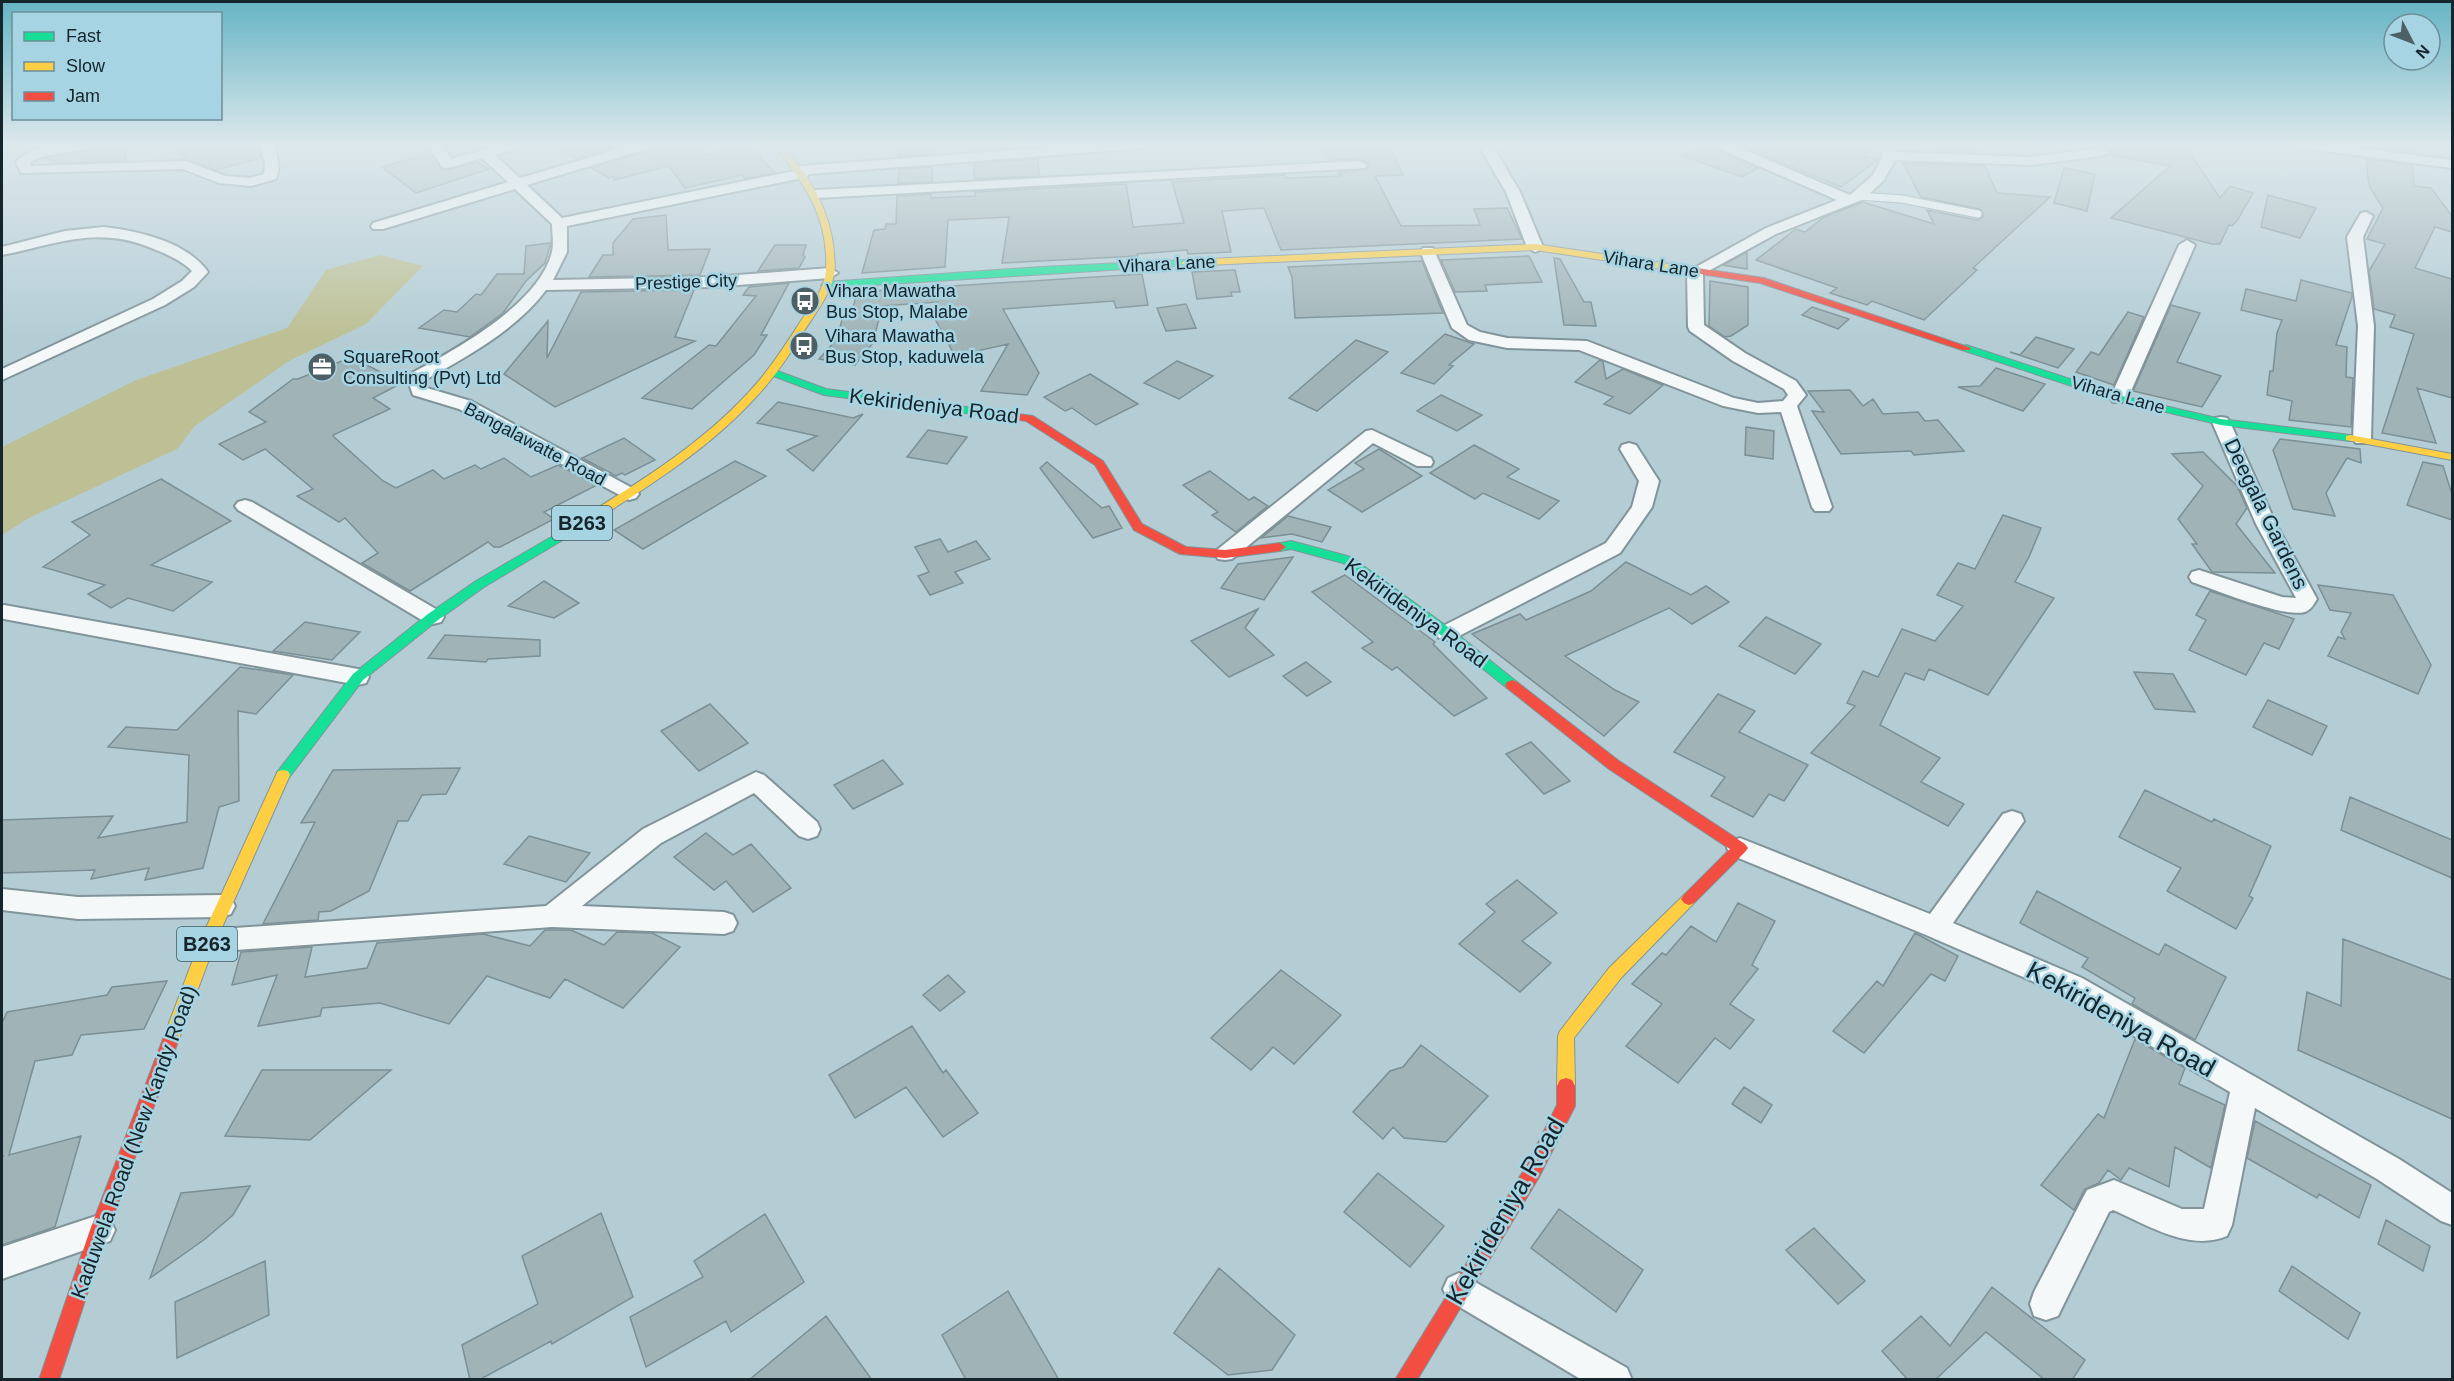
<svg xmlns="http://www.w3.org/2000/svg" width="2454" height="1381" font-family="Helvetica,sans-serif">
<rect width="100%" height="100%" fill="#b4cdd5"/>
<path fill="#bdc094" d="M380 255 423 266 366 324 289 361 195 426 177 449 29 518 2 535V447L136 380 287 328 326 270Z"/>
<path fill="#a0b4b8" stroke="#7b8f94" stroke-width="1.5" d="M171 144H258L261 158 216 170 188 160Z
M550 144H628L576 159Z
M657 144H697L704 155 747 144 775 173 745 179 742 175 685 188 669 166 614 180V176L609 178 591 168 654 149Z
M900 144H932V154L899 156Z
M974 144H1031V147L974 151Z
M1345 144H1388L1403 175 1375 176 1401 226 1480 225 1474 209 1507 208 1522 239 1281 250 1264 208 1222 211 1231 252 1188 254 1187 250 1137 254 1138 256 1002 263 1009 217 948 220 945 267 862 273 874 230 885 229 886 224H896L897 196 931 194V198L975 196V192L1126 184 1133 227 1184 223 1172 182 1285 175 1286 178 1341 176 1338 172 1367 169 1369 164 1361 159 1330 160 1321 146Z
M1706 144H1711L1714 149 1758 168 1742 177 1683 156Z
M1736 144H1873L1864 157 1880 158 1841 187Z
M1936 144H1975L1979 153 1939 151Z
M2111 144H2184L2220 198 2230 186 2253 193 2237 221 2232 226 2229 225 2220 244H2212L2111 218 2170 166 2110 155Z
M2365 144H2412V153L2365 146Z
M127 145 125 161 63 163 45 158Z
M430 151 442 169 448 170 477 162 489 169 416 193 382 167 418 157 417 154Z
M1038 159 1039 176 974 179V163Z
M2366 159 2413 165 2414 186 2431 188 2452 216V232L2435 227 2415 268 2452 279V398L2417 388 2436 443 2382 433 2414 334 2390 327 2395 315 2374 309 2369 271 2385 244 2367 239 2383 208 2369 186Z
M1903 163 1985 166 1997 193 2050 197 1973 268 1977 270 1924 320 1872 301 1867 305 1830 293 1837 288 1756 260 1796 229 1805 232 1824 217 1863 202 1934 224 1927 210 1977 220 1983 217V213L1980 209 1921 197Z
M932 167V182L898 183 899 169Z
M2064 168 2095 174 2087 211 2054 203Z
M2268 195 2316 208 2300 238 2261 227Z
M666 215 668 250 710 249 700 275 589 277 603 255H613V243L633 219Z
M551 243 545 263 526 281 503 313 470 337 419 328 444 310 457 312 476 294 481 295 497 274H524L526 246Z
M775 245H806L803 255 805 257 799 268 758 271Z
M1747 252V269L1723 265Z
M1529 256 1542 282 1485 285 1487 291 1455 292 1441 260Z
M1554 258 1560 259 1584 302H1591L1596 326 1564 325Z
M1422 261 1443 313 1295 318 1292 277 1288 267Z
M1235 270 1240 292H1231L1232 296 1197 299 1192 272Z
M1142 274 1148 305 1116 308 1114 301 1003 309 1039 373 1027 395 981 391 1008 344 955 356 934 317 938 302 882 306 873 343 855 365 819 359 837 339 845 308H853L857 292Z
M2301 280 2352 293V297L2336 345 2347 347 2346 377 2353 378 2351 427 2289 420 2292 401 2267 395 2270 371H2273L2277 333 2282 320 2241 310 2246 289 2296 301Z
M1710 281 1748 287V325L1731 336 1725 337 1709 326Z
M789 283 761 335H767L754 355 692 409 642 398 709 345 716 346 756 296 743 295 749 287Z
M694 290 675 337 695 341 555 407 504 374 548 321 547 358 581 292Z
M1186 304 1196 328 1166 331 1157 308Z
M2171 305 2200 313 2177 362 2221 376 2202 407 2133 391Z
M1812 307 1849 319 1838 329 1802 315Z
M2128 312 2144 317 2114 385 2076 372 2091 352 2099 355Z
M1445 334 1474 344 1449 365 1453 366 1434 384 1401 373Z
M2036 337 2074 349 2058 368 2010 352 2020 355Z
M1356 340 1388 352 1317 411 1289 398Z
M351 357 402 383 373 398 390 409 333 435 334 437 383 481 396 488 433 470 444 479 475 465 481 469 504 458 531 477 558 465 597 485 544 512 554 519 500 547H494L488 542 410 591 362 563 378 553 345 518 339 522 297 496 313 489 265 449 243 460 219 444 266 422 249 412 293 379H298Z
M1600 360 1603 362 1606 379 1623 369 1663 385 1630 414 1604 404 1613 397 1575 382Z
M1177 361 1213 376 1179 399 1144 383Z
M1996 368 2045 384 2023 411 1958 387 1980 386Z
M1090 374 1138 404 1096 425 1072 408 1065 411 1044 397Z
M1850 390 1863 406 1873 399 1883 414 1918 412 1925 421 1938 420 1964 451 1914 455 1911 451 1841 454 1812 411 1824 412 1808 391Z
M1441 395 1482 415 1457 431 1417 411Z
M778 402 853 418 863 414 813 471 787 450 817 436 757 423Z
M1746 427 1774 431 1773 459 1745 455Z
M928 430 967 437 947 464 907 457Z
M624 438 655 460 625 475 622 473 616 476 582 458Z
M2280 439 2360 449 2361 463 2347 458 2326 493 2335 516 2293 509 2273 450Z
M1474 445 1519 469 1507 477 1559 501 1539 519 1483 493 1475 499 1430 473Z
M1379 449 1422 476 1362 512 1328 490 1364 469 1355 463Z
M2203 452 2237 486 2247 508 2236 524 2275 573 2212 572 2192 544H2197L2178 519 2203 486 2172 454Z
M735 461 766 476 643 549 614 530Z
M1047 462 1102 508 1109 506 1122 528 1093 538 1040 468Z
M2423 462 2443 466 2452 494V520L2407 505Z
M1210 471 1249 500 1254 497 1268 506 1236 532 1212 515 1218 512 1183 485Z
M161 479 231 521 151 565 212 582 173 611 128 598 111 608 88 594 105 585 43 567 90 535 72 522Z
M2003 515 2041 528 2029 557 2015 582 2054 598 1988 695 1929 669 1924 680 1905 673 1880 725 1940 758 1921 782 1964 804 1948 826 1811 753 1855 706 1847 703 1863 671 1878 677 1902 629 1935 641 1963 606 1937 595 1958 563 1975 569Z
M1288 516 1331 527 1322 542 1292 534 1261 538Z
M940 539 948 552 976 541 990 559 955 572 963 583 930 595 918 576 929 572 915 547Z
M1293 557 1264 600 1221 588 1238 564Z
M1626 562 1691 595 1706 586 1729 602 1692 624 1669 608 1565 656 1615 690 1639 702 1604 736 1472 634 1520 614 1526 620 1591 591Z
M1345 575 1435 642 1433 644 1487 698 1454 716 1397 667 1392 670 1362 648 1373 642 1312 592Z
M544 581 579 603 554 618 508 606Z
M2318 585 2393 595 2431 665 2418 694 2328 656 2338 637 2345 639 2341 632 2351 613 2330 610Z
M2210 591 2294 619 2279 649 2264 643 2246 675 2189 650 2206 620 2196 615Z
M1258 609 1245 628 1274 655 1229 677 1191 641Z
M1766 617 1821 644 1795 674 1739 646Z
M305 622 360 632 332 660 273 651Z
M445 635 540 640V656L488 659 486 662 428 658Z
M1306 662 1331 682 1307 696 1283 676Z
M240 667 293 675 256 714 238 711 239 801 219 807 203 868 145 880 149 868 91 879 95 870 2 873V820L113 816 98 838 187 822 189 755 108 747 126 727 177 730Z
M2134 672 2173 674 2195 712 2155 709Z
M1718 694 1755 711 1739 732 1808 765 1784 801 1769 794 1753 817 1711 796 1725 777 1674 752Z
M2268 700 2327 726 2312 755 2253 727Z
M710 704 748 743 699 771 661 731Z
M1531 742 1570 781 1544 794 1506 754Z
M883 760 903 784 853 809 834 785Z
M460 768 446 794 422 795 408 821H398L369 891 331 911 319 912 318 920 263 924 315 822 301 823 333 770Z
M2145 790 2212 822 2214 819 2271 846 2249 896 2253 898 2236 929 2167 891 2181 868 2119 837Z
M2350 797 2452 840V878L2341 830Z
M706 833 733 855 751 844 791 888 753 912 726 881 714 890 674 857Z
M529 836 590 853 566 882 504 864Z
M1517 880 1557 913 1522 941 1551 963 1520 992 1459 944 1495 912 1486 904Z
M2037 891 2159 955 2165 944 2226 977 2195 1040 2132 1004 2135 998 2082 967 2088 958 2020 923Z
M1738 903 1775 921 1752 965 1758 969 1730 1004 1754 1020 1730 1049 1715 1038 1678 1083 1626 1046 1662 1004 1632 984 1662 953 1666 955 1691 926 1716 942Z
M545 930H571L604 945 617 932 652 933 680 947 623 1008 565 979 550 998 487 976 449 1024 380 1003 322 1008 320 1016 258 1026 277 975 232 985 241 952 312 947 305 977 367 968 377 943 483 934 530 946Z
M1915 933 1958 956 1945 981 1931 974 1864 1053 1833 1031 1877 981 1883 986Z
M2343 939 2452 980V1119L2298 1050 2307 992 2341 1006Z
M1281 970 1341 1015 1294 1064 1273 1047 1251 1070 1211 1038Z
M948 975 965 992 940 1011 923 995Z
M167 981 144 1029 81 1035 72 1055 35 1061 9 1155 81 1136 55 1227 2 1245V1157L4 1156H2V1023L7 1012 107 995 112 987Z
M912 1026 943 1073 946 1070 978 1113 943 1137 906 1087 855 1118 829 1075Z
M2135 1039 2185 1068 2179 1084 2225 1105 2211 1168 2175 1147 2169 1187 2129 1168 2121 1180 2108 1170 2099 1183 2085 1189 2074 1210 2041 1185 2098 1114 2104 1118Z
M1421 1045 1488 1096 1446 1142 1404 1138 1393 1127 1383 1139 1353 1112 1390 1071 1403 1067Z
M262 1070H391L310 1140 225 1136Z
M1744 1087 1772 1105 1761 1123 1732 1104Z
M2255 1121 2371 1185 2359 1218 2319 1194 2317 1198 2247 1158Z
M1378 1173 1444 1226 1410 1267 1344 1212Z
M250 1186 233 1215 205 1239 150 1278 181 1193Z
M1559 1209 1643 1270 1616 1312 1531 1248Z
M601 1213 633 1297 552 1344 551 1341 479 1380H470L462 1345 538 1304 522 1256Z
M765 1214 804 1282 731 1332 726 1321 646 1367 630 1317 703 1277 694 1261Z
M2386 1220 2430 1246 2423 1271 2378 1244Z
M1814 1228 1865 1281 1838 1304 1786 1250Z
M265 1261 269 1315 177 1358 175 1302Z
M2292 1266 2360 1313 2348 1339 2279 1291Z
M1219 1268 1295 1335 1272 1370 1228 1375 1174 1333Z
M1992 1287 2085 1360 2072 1380H2045L1986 1332 1935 1380H1908L1882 1351 1921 1316 1950 1346Z
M1008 1291 1059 1380H966L942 1335Z
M826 1316 872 1380H749Z"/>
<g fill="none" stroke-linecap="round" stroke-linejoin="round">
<g stroke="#80949a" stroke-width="9">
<path id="lane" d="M1859 196 1902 199 1978 214"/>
</g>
<g stroke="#80949a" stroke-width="4">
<path id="street" d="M54 144H96C85 154 49 149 30 163L31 166 185 161 226 176 250 178 264 174 265 163 260 144H274C277 155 281 167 276 179L251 186 219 183 183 169 21 173 16 162C26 151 40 148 54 144Z
M428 144H442L451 159 503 144H524L522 147 495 155 520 178 635 144H655L653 147 527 185 562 218 794 171 795 167 800 166 1096 144H1152L1145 148 809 174 807 177 802 178 567 226V252L553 280 713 277 830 268 838 273 830 278 713 287 546 290C516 330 468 356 425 380L427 388 471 401 636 490 639 494 636 498 629 500 459 409 413 395 407 378 410 374C454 350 539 305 552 252 554 243 552 233 552 224L515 189 383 229H373L371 226 373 223 508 182 482 158 447 168 442 167Z
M1478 144H1492L1520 192 1543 247 1540 250 1535 252 1527 247 1506 192Z
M1713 144H1731L1850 195 1873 175 1883 156 1879 144H1893L1896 152 2031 157 2102 148 2109 152 2102 156 2031 165 1895 160 1884 180 1864 199 1776 234 1703 274 1704 325 1745 353 1796 381 1806 395 1797 406 1832 507 1829 511H1815L1812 507 1781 412 1758 413 1723 406 1579 350 1507 348 1469 340 1452 328 1420 251 1423 248H1433L1467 325 1480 332 1507 338 1587 341 1734 398 1758 403 1783 401 1788 395 1784 389 1733 361 1690 331 1688 327 1687 272 1766 228 1837 200 1715 147Z
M2294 144H2329L2452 160V168L2301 148Z
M1360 161 1367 165 1365 168 816 198 809 194 816 190Z
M2366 212 2373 216 2363 237 2374 326 2371 439 2368 443H2356L2353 439 2358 326 2347 237 2361 213Z
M104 227C139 231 187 242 208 272L194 287 165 305 2 380V369L153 299 182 281 192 271C182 261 169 255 156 250 99 224 58 244 2 255V247L65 231Z
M2187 240 2195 245 2128 398 2125 402H2113L2110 398 2179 245Z
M2221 417 2227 418 2230 422 2276 524 2317 599C2314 604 2311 610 2305 612 2283 618 2216 590 2192 582L2189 577 2192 572 2199 570 2282 597 2296 598 2256 524 2212 422 2215 418Z
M1372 430 1431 458 1433 462 1431 466H1417L1373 443 1232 559 1225 560 1218 559 1215 554 1218 549 1366 431Z
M1629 443 1636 445 1659 481 1652 507 1620 553 1455 638 1447 640 1439 638 1436 633 1439 628 1606 543 1632 507 1639 481 1620 449 1622 445Z
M245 500 252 502 441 612 444 617 441 622 433 624 425 622 238 510 235 506 238 502Z
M4 605 358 669 366 671 369 677 366 683 358 685 4 619 2 618V606Z
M756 772 764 775 817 822 820 829 817 836 808 839 799 836 754 793 661 843 582 906 724 912 733 915 737 923 733 931 724 934 552 927 208 952 199 949 195 941 199 933 208 930 546 906 643 829Z
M2012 811 2021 814 2024 821 1953 923 2082 978 2399 1159 2452 1193V1225L2441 1221 2377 1179 2255 1108 2232 1225 2227 1236C2189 1252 2148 1225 2113 1210L2109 1212 2058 1316 2046 1320 2034 1316 2030 1304 2034 1292 2087 1190 2114 1180 2182 1209H2204L2230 1092 2062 994 1926 935 1731 855 1727 848 1731 841 1740 838 1930 914 2003 814Z
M2 889 78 897 222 895 231 898 235 906 231 914 222 917 78 919 2 910Z
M99 1215 110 1219 115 1230 110 1241 2 1279V1247Z
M1459 1273 1627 1368 1632 1380H1582L1448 1300 1443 1289 1448 1278Z"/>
</g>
<g stroke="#80949a" stroke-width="2">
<path id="fast" d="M1186 260 1191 263 1189 265 826 288 821 285 826 282 1041 267Z
M1966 345 2122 396 2221 419 2350 435 2356 438 2350 441 2221 425 2115 400 1962 350 1961 348Z
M772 369 826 389 1004 412 1009 415 1004 418 824 395 768 374 767 372Z
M577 522 581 523 583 526 581 529 484 587 438 620 363 680 288 779H278L276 775 278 771 353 674 428 614 476 581Z
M1291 541 1351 557 1452 630 1517 682 1519 685 1517 688H1507L1442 636 1343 563 1291 549 1280 551 1274 547 1276 544Z"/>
</g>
<g stroke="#80949a" stroke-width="2">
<path id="slow" d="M773 144H781C809 176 830 208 834 252 834 259 836 267 834 275 830 295 815 314 804 331 790 354 775 377 756 397 707 451 643 490 581 529H573L571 526 573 523C635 485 698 447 748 393 767 373 782 350 797 327 807 311 824 291 826 271 829 216 804 184 773 144Z
M1535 244 1683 266 1688 269 1683 272 1535 250 1186 266 1181 263 1186 260Z
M2350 435 2452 454V460L2346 440V436Z
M283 770 288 771 290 775 216 941 179 1039 177 1044 171 1047 165 1044 163 1039 200 941 276 775 278 771Z
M1689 893 1694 895 1697 899 1694 903 1621 978 1574 1038 1575 1086 1572 1092 1566 1094 1560 1092 1557 1086 1558 1036 1560 1031 1609 968 1684 895Z"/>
</g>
<g stroke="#80949a" stroke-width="2">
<path id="jam" d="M1683 266 1764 278 1971 348 1970 350H1962L1760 283 1680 271V267Z
M1004 412 1033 416 1103 461 1142 524 1186 547 1225 550 1280 543 1286 547 1280 551 1225 558 1180 554 1134 530 1095 465 1026 421 1000 417 999 415Z
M1512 680 1517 682 1619 761 1745 844 1748 848 1745 852 1694 903 1689 905 1684 903 1681 899 1684 895 1730 849 1609 769 1507 688 1505 685 1507 682Z
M171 1031 177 1034 179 1039 108 1230 59 1380H39L90 1230 163 1039 165 1034Z
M1566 1078 1572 1080 1575 1086V1106L1539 1177 1417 1380H1395L1527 1165 1557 1105V1086L1560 1080Z"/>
</g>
<use href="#lane" stroke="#f4f8f9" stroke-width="7"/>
<use href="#street" fill="#f4f8f9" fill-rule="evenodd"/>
<use href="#fast" fill="#16e098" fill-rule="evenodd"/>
<use href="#slow" fill="#ffcf43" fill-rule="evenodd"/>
<use href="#jam" fill="#f24e42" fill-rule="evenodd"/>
</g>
<linearGradient id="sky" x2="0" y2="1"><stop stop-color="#65b4c4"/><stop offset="0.43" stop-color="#dde8ec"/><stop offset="1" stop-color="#dde8ec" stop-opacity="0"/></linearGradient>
<rect width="2454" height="337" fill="url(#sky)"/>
<defs>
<g id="bus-disc" transform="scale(1.5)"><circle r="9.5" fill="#4c6066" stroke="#a7d4e3"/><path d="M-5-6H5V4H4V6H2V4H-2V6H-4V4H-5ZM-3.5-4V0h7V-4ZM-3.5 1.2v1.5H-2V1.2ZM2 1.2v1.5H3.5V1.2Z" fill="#fff"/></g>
<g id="office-disc" transform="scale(1.5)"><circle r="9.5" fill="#4c6066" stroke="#a7d4e3"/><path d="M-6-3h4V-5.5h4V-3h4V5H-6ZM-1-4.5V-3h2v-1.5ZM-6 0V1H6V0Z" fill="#fff"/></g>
</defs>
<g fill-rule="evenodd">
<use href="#bus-disc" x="805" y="301"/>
<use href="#bus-disc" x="804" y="346"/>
<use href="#office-disc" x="322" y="367"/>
</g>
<g text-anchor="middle" stroke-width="5" stroke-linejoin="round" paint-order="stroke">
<g font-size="18" fill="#14252b" stroke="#a7d4e3">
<text transform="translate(1167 264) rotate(-3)" y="6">Vihara Lane</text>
<text transform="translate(1651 264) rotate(9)" y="6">Vihara Lane</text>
<text transform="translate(686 282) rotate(-2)" y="6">Prestige City</text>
<text transform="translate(2118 395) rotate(16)" y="6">Vihara Lane</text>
<text transform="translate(535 444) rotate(28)" y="6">Bangalawatte Road</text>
</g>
<g font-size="18" fill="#14252b" stroke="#a7d4e3" text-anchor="start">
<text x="826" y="297">Vihara Mawatha<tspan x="826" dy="21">Bus Stop, Malabe</tspan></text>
<text x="825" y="342">Vihara Mawatha<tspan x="825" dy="21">Bus Stop, kaduwela</tspan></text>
<text x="343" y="363">SquareRoot<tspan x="343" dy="21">Consulting (Pvt) Ltd</tspan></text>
</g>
<g fill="#a7d4e3" stroke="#405a62" stroke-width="1.5">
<rect x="552" y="506" width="60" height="34" rx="4.5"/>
<rect x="177" y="927" width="60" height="34" rx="4.5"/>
</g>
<g font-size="20" font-weight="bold" fill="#14252b">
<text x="582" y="530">B263</text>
<text x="207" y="951">B263</text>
</g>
<g font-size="21" fill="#14252b" stroke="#a7d4e3">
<text transform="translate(934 406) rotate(7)" y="7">Kekirideniya Road</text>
<text transform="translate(2266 514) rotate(64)" y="7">Deegala Gardens</text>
<text transform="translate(1416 613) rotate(36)" y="7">Kekirideniya Road</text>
<text transform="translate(134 1142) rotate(-70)" y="7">Kaduwela Road (New Kandy Road)</text>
</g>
<g font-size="26" fill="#14252b" stroke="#a7d4e3">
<text transform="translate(2121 1019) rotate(29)" y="9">Kekirideniya Road</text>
<text transform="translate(1505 1211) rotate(-60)" y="9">Kekirideniya Road</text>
</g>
</g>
<rect width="2454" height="1381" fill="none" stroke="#14252b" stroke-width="6"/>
<rect x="12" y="12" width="210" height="108" fill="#a7d4e3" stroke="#6c8e99" stroke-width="1.5"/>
<rect x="24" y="32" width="30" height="9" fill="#16e098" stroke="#6c8e99" stroke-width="1.5"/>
<text x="66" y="42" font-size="18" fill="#14252b">Fast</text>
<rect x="24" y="62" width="30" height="9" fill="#ffcf43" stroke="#6c8e99" stroke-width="1.5"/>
<text x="66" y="72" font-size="18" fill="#14252b">Slow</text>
<rect x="24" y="92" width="30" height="9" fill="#f24e42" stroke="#6c8e99" stroke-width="1.5"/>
<text x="66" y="102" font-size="18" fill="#14252b">Jam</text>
<g transform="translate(2412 42) rotate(132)"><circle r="28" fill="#a7d4e3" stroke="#6c8e99" stroke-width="1.5"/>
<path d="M0-4.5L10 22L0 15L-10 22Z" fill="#4c6066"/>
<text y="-9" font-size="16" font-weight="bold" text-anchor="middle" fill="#14252b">N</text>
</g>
</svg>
